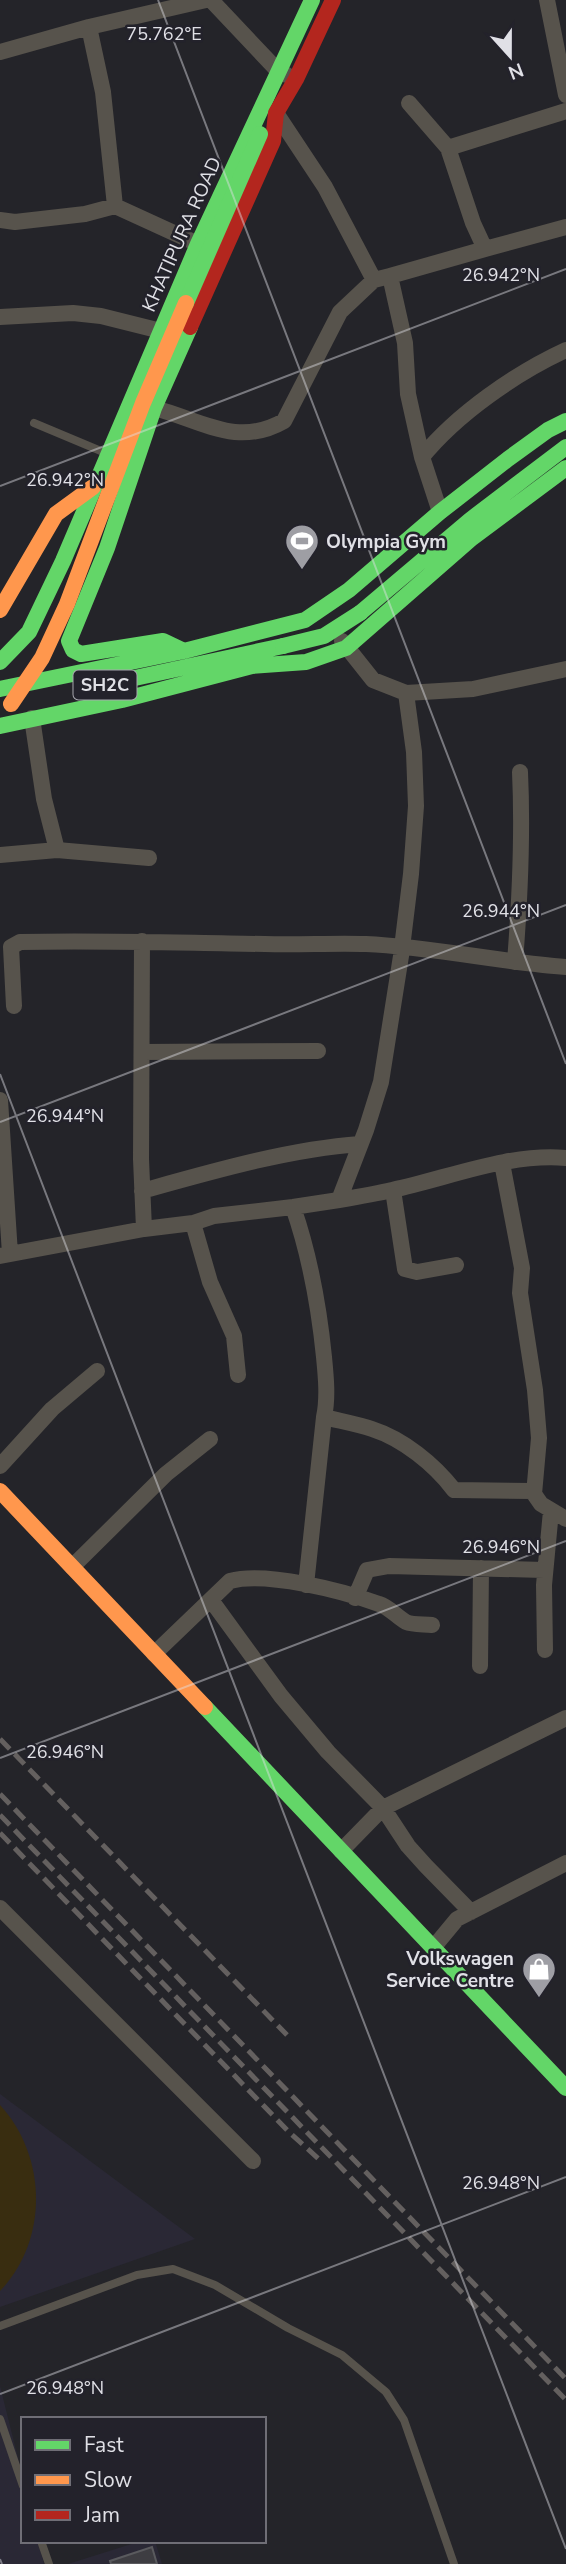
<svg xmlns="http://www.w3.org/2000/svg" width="566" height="2564" font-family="'Nunito Sans',sans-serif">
<rect width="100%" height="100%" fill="#242429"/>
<path fill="#2a2835" d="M0 2094 195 2239 0 2307Z
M0 2386 23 2478V2541H38L44 2564H0Z
M141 2541H155L162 2564H68Z"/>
<path fill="#392d10" d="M0 2105C47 2156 49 2240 0 2291Z"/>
<path fill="#3e3d42" stroke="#5a5a5e" stroke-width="2" d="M152 2547 157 2564H111L110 2561Z"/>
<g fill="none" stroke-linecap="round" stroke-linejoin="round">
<path stroke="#57534c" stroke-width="8" d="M34 423 108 454
M0 2326 137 2275 173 2269 215 2285 288 2328 342 2355 386 2392 404 2420 454 2564
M0 2419 23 2486
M41 2541 49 2564"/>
<path stroke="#57534c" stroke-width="16" d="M211 0 279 72 287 75
M547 0 566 95
M89 27 103 92 115 206
M0 52 89 27 206 0
M409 103 448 148
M566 111 448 148 473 223 485 249 566 227
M276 113 325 187 374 280
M0 220 15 222 85 214 115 206 198 244
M0 317 73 313 101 316 161 331
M154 408C201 420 237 448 284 421L340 312 374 280 390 276
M422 457C457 414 516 373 566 350
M440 512 422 457 408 394 405 343 390 276 485 249
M406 693 473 689 566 669
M32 718 44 799 57 850 149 858
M0 855 57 850
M142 941 141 1159 144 1229
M515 962C520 898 523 836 520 772
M14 1006 11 947 20 942C102 940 183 943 265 944 298 945 332 943 366 944 433 947 499 962 566 967
M142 1052 318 1051
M0 1100 10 1254
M502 1163 522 1268 520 1293 535 1390 539 1438 534 1494
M393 1190 405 1269 417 1272 456 1265
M142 1191C210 1172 289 1149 360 1144
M339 1200C357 1197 375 1194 392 1190 449 1178 507 1153 566 1158
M293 1207C310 1256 319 1307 324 1357 326 1377 328 1398 324 1417 340 1421 357 1424 372 1429 403 1439 434 1464 454 1490L532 1491 541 1504 566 1519
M193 1223 210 1282 234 1336 238 1375
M0 1256 144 1229 193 1223 214 1216 293 1207 339 1200 366 1130 381 1082 401 956 411 874 416 806 414 752 406 693 373 680 342 641
M0 1466 52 1409 97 1371
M72 1567 166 1474 210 1439
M306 1585 324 1417
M355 1598 367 1570 389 1566 544 1570
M211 1600 281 1696 328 1752 383 1808 408 1846 426 1866 471 1912
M545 1650 544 1585 551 1511
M154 1654 230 1581C266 1571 343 1591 379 1604 389 1607 396 1616 406 1622 413 1625 424 1624 432 1625
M480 1666 481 1568
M341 1851 383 1808 566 1718
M0 1908 253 2161
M433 1948 457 1919 566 1863"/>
<path stroke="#63d668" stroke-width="16" d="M360 613 470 520 566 447
M184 651 163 641 81 654 73 650 69 641 107 548 154 408 190 327
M0 662 29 632 63 561 198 244 312 0
M107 684 283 646
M0 689 184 651 305 620 349 590 440 512 508 459 548 430 566 421
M0 726 122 700 252 666 306 662 346 648 472 538 566 468
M205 1707 566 2088"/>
<path stroke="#ff974d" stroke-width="16" d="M0 610 56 514 93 487
M0 1491 205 1707"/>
<path stroke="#b3261e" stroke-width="16" d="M190 327 273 141 276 113 296 79 333 0"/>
<path stroke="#64605f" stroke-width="5" stroke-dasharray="14 7" stroke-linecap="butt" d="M0 1739 287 2035
M0 1794 566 2379
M0 1815 566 2400
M0 1833 289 2132 321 2161"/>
<path stroke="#63d668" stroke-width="16" d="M186 303 260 134
M283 646 324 636 360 613"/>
<path stroke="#ff974d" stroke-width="16" d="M11 704 42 658 67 604 143 403 186 303"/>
</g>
<path fill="none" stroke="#e0e0e6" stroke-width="2" stroke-opacity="0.45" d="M158 0 566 1064M0 486 566 269M0 1074 566 2549M0 1122 566 905M0 1758 566 1541M0 2394 566 2177M0 2559 2 2564"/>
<defs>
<g id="stadium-pin" transform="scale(1.75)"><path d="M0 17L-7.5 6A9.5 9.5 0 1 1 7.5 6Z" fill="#9e9ea4" stroke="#23222b"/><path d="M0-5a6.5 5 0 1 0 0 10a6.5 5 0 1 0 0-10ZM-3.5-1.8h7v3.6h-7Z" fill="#fff"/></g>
<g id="shop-pin" transform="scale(1.75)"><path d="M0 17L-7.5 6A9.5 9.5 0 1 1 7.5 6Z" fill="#9e9ea4" stroke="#23222b"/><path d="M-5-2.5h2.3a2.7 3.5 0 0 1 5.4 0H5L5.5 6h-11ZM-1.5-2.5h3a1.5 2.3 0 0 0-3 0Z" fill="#fff"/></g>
</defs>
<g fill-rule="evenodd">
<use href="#stadium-pin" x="302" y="541"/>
<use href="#shop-pin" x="539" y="1969"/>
</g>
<g text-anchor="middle" stroke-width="5" stroke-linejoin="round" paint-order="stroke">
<rect fill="#23222b" stroke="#a7a7ae" stroke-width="2" x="73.5" y="670.5" width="63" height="29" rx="5"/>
<g font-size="18" font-weight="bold" fill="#e0e0e6">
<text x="105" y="691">SH2C</text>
</g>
<g font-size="19" fill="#e0e0e6" stroke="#23222b">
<text transform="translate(181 234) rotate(-66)" y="7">KHATIPURA ROAD</text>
</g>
<g font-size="19" font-weight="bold" fill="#e0e0e6" stroke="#23222b" text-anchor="start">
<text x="326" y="548">Olympia Gym</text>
<text x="514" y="1965" text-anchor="end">Volkswagen<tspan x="514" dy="22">Service Centre</tspan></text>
</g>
</g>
<g font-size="18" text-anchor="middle" fill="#e0e0e6" stroke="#23222b" stroke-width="5" stroke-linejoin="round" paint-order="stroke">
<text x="164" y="40">75.762°E</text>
<text x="501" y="281">26.942°N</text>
<text x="65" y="486">26.942°N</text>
<text x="501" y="917">26.944°N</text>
<text x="65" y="1122">26.944°N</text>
<text x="501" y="1553">26.946°N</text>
<text x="65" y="1758">26.946°N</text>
<text x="501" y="2189">26.948°N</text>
<text x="65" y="2394">26.948°N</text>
</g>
<rect x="21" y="2417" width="245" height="126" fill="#23222b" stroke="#6f6e76" stroke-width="2"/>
<rect x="35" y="2440" width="35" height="10" fill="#63d668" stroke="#6f6e76" stroke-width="2"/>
<text x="84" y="2452" font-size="21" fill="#e0e0e6">Fast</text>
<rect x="35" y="2475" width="35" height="10" fill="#ff974d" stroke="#6f6e76" stroke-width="2"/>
<text x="84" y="2487" font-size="21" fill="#e0e0e6">Slow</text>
<rect x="35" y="2510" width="35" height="10" fill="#b3261e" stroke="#6f6e76" stroke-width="2"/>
<text x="84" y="2522" font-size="21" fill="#e0e0e6">Jam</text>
<g transform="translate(510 56) rotate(159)" stroke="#23222b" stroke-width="5" paint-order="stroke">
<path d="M0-5L12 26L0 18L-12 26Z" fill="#e0e0e6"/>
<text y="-10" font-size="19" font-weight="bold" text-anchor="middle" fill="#e0e0e6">N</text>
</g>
</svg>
